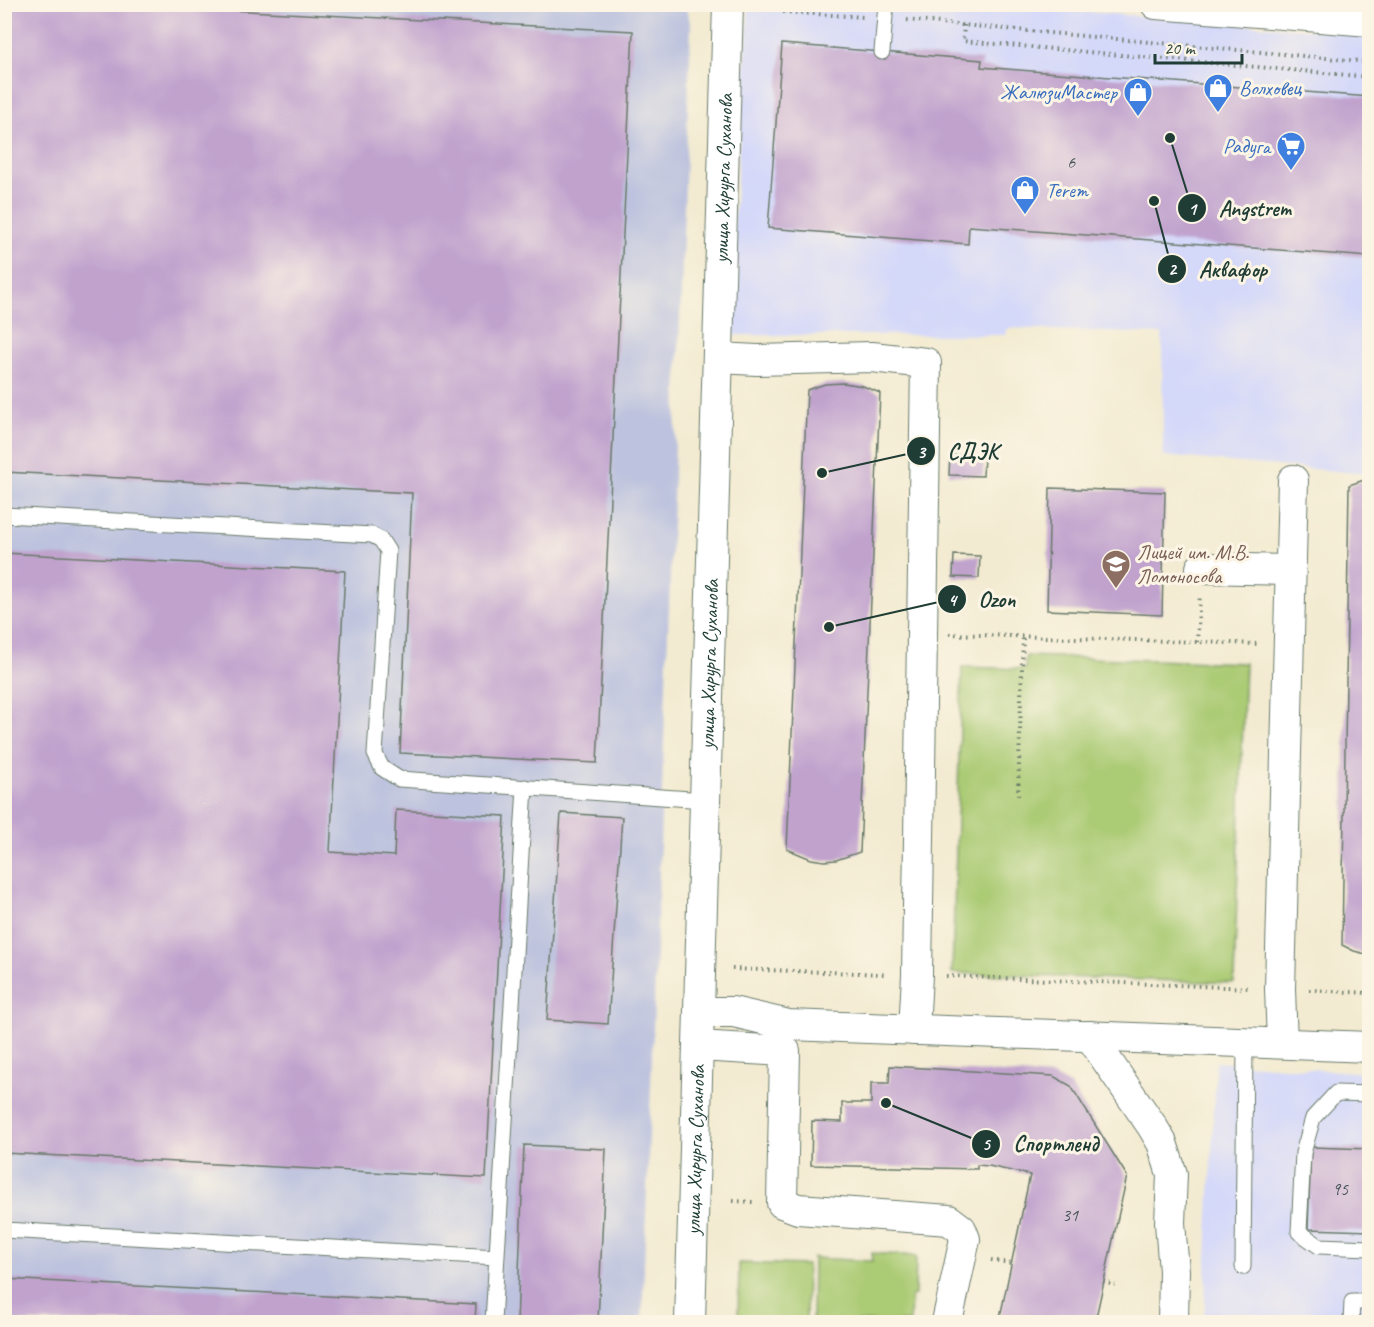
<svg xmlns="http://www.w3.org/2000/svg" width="1374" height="1327" font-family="Caveat,sans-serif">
<rect width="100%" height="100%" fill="#fcf5e5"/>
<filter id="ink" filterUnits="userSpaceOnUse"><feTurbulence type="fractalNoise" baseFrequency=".0167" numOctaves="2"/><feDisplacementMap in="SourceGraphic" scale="12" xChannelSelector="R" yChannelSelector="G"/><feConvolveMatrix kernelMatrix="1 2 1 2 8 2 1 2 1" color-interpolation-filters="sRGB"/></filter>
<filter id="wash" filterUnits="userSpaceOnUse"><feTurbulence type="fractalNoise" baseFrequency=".008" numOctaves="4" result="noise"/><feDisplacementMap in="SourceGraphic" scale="24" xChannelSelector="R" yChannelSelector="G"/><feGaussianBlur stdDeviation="1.35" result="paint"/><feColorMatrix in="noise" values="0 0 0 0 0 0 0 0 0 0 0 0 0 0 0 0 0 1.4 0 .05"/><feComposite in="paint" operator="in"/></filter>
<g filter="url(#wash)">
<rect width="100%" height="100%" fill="#f3ebd1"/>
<path fill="#d4d8f9" d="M749 5H1001L1369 34V474L1163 456 1162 334 1007 328 1006 335H726Z
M1216 1062 1369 1073V1322H1204Z"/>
<path fill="#bdc3de" d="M5 5H685L691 26 642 1322H5Z"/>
<path fill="#abcb74" stroke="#658454" stroke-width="1.5" d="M1026 656 1245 663 1234 983 952 973 962 667 1025 669Z
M872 1253 916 1256 915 1295 911 1296 910 1322H812L813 1258 872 1261Z
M739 1263 807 1265 806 1322H738Z"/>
<g id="blocks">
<path fill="#c0a2cd" d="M4 4H112L633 31 597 763 400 753 412 493 4 472Z
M782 44 982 60 981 67 1370 97V257L969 226 968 244 768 228Z
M844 383 863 386 880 393 875 508 860 852 836 860 824 861 811 859 787 849 807 390 825 384Z
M950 455 984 456 983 476 949 475Z
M1367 479H1370V955L1354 951 1342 945 1349 485Z
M1050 488 1165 492 1162 615 1047 610Z
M4 553 345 571 330 852 394 856 396 810 505 816 486 1178 4 1153Z
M954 555 980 556 979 578 953 577Z
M561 813 622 817 608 1024 547 1020Z
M890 1066 1053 1076 1071 1086 1127 1176 1095 1322H999L1030 1175 989 1166 977 1165V1169L811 1165 812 1121 842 1122V1103H871V1083H889Z
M524 1145 606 1149 598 1322H517Z
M1311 1147 1370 1149V1231L1308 1229Z
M5 1279 476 1304 475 1322H5Z"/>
</g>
</g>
<g filter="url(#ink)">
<use href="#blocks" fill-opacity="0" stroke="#697a6b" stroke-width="1.5"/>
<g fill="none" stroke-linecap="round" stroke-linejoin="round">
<g stroke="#697a6b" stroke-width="17">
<path id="service" d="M882 52 886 4
M4 515 372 535 381 540 388 551 375 754 382 768 399 779 705 800
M1370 1094 1336 1093 1313 1118 1303 1153 1299 1232 1319 1246 1370 1248
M4 1230 497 1257
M1243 1267 1245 1042
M493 1322 525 787
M1351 1322 1352 1302H1370"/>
</g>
<g stroke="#697a6b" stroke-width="32">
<g id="minor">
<path d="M1156 4 1370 21"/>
<path d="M718 358 757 360 872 357 926 363 917 975 914 1030"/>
<path d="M1201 568 1290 570"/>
<path d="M700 1012H733L789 1025 1370 1047"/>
<path d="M1090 1036 1152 1126 1162 1143 1172 1174 1170 1223 1174 1271 1173 1322"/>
<path d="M1282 1043 1280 989 1293 480"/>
<path d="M698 1046 785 1051 782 1203 798 1209 949 1220 961 1229 965 1239 947 1322"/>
<path id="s1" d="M690 1322 728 4"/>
</g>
</g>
<path stroke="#697a6b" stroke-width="4" stroke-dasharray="1.5 4.5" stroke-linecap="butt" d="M783 12 864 17
M907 20 1370 62
M964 25 963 41 1370 77
M949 634 1260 644
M1197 642 1200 595
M1018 796 1023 636
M732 969 887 974
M946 976 1250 988
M1309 990 1370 993
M733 1201 753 1202
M991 1260 1011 1263
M1103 1282 1115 1285"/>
<use href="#service" stroke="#fff" stroke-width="15"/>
<use href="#minor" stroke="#fff" stroke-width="30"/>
</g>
</g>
<defs>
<g id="shop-pin" transform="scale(1.5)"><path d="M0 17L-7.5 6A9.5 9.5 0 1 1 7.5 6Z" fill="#3f7fe0" stroke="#fcf5e5"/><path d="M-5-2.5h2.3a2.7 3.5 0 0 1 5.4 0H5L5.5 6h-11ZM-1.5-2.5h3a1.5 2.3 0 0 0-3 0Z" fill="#fff"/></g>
<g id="supermarket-pin" transform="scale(1.5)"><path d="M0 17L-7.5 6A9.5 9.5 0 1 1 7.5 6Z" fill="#3f7fe0" stroke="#fcf5e5"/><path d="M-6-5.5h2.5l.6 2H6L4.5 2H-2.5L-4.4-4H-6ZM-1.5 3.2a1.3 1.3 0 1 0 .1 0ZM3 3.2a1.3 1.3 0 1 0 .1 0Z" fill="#fff"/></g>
<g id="school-pin" transform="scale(1.5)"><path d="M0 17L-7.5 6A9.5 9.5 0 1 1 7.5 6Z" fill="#8d6e63" stroke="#fcf5e5"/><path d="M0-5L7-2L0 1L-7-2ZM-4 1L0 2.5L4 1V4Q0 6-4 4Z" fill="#fff"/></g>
</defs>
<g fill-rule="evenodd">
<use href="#shop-pin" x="1218" y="88"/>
<use href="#shop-pin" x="1138" y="92"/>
<use href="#supermarket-pin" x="1291" y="146"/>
<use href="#shop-pin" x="1025" y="190"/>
<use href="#school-pin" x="1116" y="564"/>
</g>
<g text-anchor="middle" stroke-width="6" stroke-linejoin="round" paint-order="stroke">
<g font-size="18" fill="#47565a">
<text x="1071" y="168">6</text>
<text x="1340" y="1195">95</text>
<text x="1070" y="1221">31</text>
</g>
<g font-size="21" fill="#366cbe" stroke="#fcf5e5" text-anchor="start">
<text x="1239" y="95">Волховец</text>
<text x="1117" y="99" text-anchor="end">ЖалюзиМастер</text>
<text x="1270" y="153" text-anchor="end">Радуга</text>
<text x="1046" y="197">Terem</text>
</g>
<g font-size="21" fill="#1f3d34" stroke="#fcf5e5">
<text dy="7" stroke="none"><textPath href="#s1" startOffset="1144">улица Хирурга Суханова</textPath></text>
<text dy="7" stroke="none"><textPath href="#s1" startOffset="658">улица Хирурга Суханова</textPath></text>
<text dy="7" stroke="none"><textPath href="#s1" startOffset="172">улица Хирурга Суханова</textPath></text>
</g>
<g font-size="21" fill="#785e54" stroke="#fcf5e5" text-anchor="start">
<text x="1137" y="559">Лицей им. М.В.<tspan x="1137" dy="24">Ломоносова</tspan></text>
</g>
</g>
<path fill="none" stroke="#1f3d34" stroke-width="2" d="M1170 138L1192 208M1154 201L1172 269M822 473L921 451M829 627L952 599M886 1103L986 1144"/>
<g fill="#1f3d34" stroke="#fcf5e5" stroke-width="2">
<circle cx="1170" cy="138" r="6"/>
<circle cx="1154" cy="201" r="6"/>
<circle cx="822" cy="473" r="6"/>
<circle cx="829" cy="627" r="6"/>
<circle cx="886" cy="1103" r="6"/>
<circle cx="1192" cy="208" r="15"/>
<circle cx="1172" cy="269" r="15"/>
<circle cx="921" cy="451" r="15"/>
<circle cx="952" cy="599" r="15"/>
<circle cx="986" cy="1144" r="15"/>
</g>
<g font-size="18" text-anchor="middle" font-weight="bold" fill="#fff">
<text x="1192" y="215">1</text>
<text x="1172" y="275">2</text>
<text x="921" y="458">3</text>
<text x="952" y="606">4</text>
<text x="986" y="1150">5</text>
</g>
<g font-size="22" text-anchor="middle" font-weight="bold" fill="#1f3d34" stroke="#fcf5e5" stroke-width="6" stroke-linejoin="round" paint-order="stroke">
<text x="1255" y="216">Angstrem</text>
<text x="1233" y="277">Аквафор</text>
<text x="973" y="459">СДЭК</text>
<text x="997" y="607">Ozon</text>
<text x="1056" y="1151">Спортленд</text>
</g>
<rect width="1374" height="1327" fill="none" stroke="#fcf5e5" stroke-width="24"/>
<path d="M1155 54v9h87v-9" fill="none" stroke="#1f3d34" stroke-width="3"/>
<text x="1164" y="54" font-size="18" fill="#1f3d34" stroke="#fcf5e5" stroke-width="4.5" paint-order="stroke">20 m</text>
</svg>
